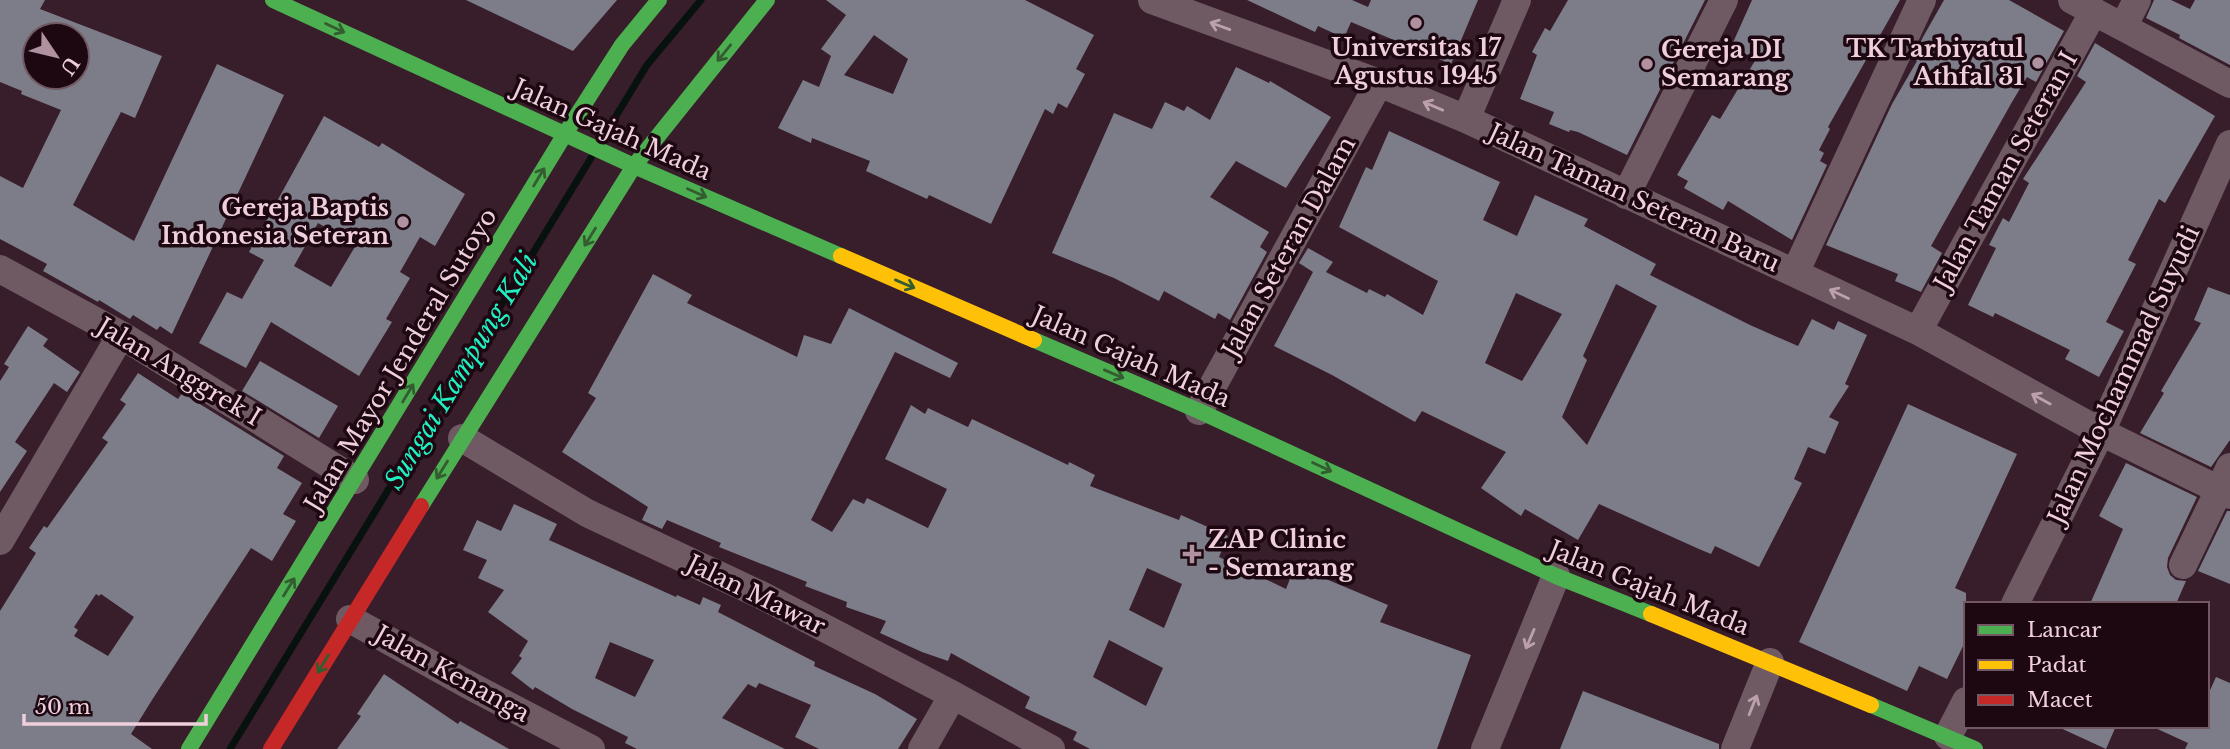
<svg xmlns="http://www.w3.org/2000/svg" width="2230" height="749" font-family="'Libre Baskerville',serif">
<rect width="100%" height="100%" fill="#381d2b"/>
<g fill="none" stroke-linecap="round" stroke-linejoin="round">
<path stroke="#07110e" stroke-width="7" d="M602 139 647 65 701 0
M230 749 591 158"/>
</g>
<path fill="#7d7d89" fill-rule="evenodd" d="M0 0H45L40 9 162 56 135 118 121 112 73 205 134 241 217 64 284 95 172 334 160 326 157 330 133 315 130 319 99 300 98 302 43 271 47 264 0 239V176L23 188 61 110 21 94 22 91 0 82ZM35 35H77V77H35Z
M466 0H617L573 51Z
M826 0H1025L1094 35 1076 69 1085 74 1067 108 1058 103 1053 114 1045 109 991 224 929 195 927 199 866 171 870 161 812 138 811 143 778 128 803 80 819 87 831 56 821 49 846 15ZM874 35 908 59 893 94 844 75Z
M1247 0H1352L1368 7 1371 0H1478L1451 64 1351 22 1344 38 1318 26 1315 32Z
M1568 0H1705L1627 155 1578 132 1570 130 1569 132 1549 124 1554 112 1520 99 1537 55 1532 52 1545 28 1550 31Z
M1752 0H1900L1828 127 1830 129 1819 150 1824 153 1820 161 1827 165 1792 240 1728 201 1723 210 1684 188 1688 181 1677 175 1712 115 1720 119 1756 59 1731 47Z
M1944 0H2009L2064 31 2036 82 2027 77 2012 102 1931 246 1942 253 1921 292 1895 281 1898 274 1826 245 1892 104 1917 61 1913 58 1923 37Z
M2154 0H2171L2190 9 2195 0H2230V65L2179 38 2180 35 2146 18Z
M2095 43 2215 116 2165 203 2159 199 2128 260 2136 264 2106 322 2124 331 2099 377 2065 359 2070 350 1995 313 1993 317 1968 305 1996 248 1989 245 2003 218 2009 222 2029 183 2023 179 2086 82 2077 76Z
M1236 67 1269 83 1270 81 1331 117 1286 188 1236 161 1210 197 1269 232 1260 247 1267 252 1230 320 1218 313 1215 319 1164 291 1159 301 1114 278 1052 253 1114 113 1152 129 1165 102 1184 111 1187 106 1210 120Z
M324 116 379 147 382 143 465 194 435 246 420 237 400 272 410 278 386 319 392 322 359 376 271 322 246 368 199 343 227 292 242 299 264 260 249 252ZM318 223 356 245 331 287 294 266Z
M1389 131 1500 182 1483 220 1517 236 1535 195 1588 219 1584 226 1656 264 1650 275 1750 325 1798 346 1812 319 1834 330 1838 321 1867 335 1845 384 1849 386 1829 417 1839 422 1825 454 1808 447 1794 479 1802 483 1759 567 1715 546 1711 554 1699 549 1599 504 1578 540 1525 509 1521 516 1481 488 1506 452 1422 411 1415 422 1332 375 1274 346 1313 272 1299 263 1308 248 1333 262 1326 272 1367 293 1369 289 1385 297 1387 294 1423 315 1438 281 1339 227 1366 167 1372 170ZM1616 284 1657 306 1587 445 1562 417 1587 360 1583 356ZM1516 293 1562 314 1522 381 1485 363Z
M653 274 692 295 687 303 797 357 804 335 831 344 849 308 958 363 950 378 895 352 811 520 832 532 853 499 864 504 867 498 928 528 947 489 885 459 911 405 925 414 928 408 968 427 972 419 1068 465 1069 462 1095 475 1090 486 1179 520 1181 515 1228 536 1219 557 1286 589 1295 566 1388 605 1380 622 1471 655 1437 749H1090L1073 740 1077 732 1025 708 1030 697 951 653 948 661 922 652 880 633 886 621 846 607 847 602 805 586 807 582 719 547 721 543 667 520 662 529 642 520 648 507 562 452 596 398 588 393ZM1147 568 1182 584 1164 628 1129 610ZM1109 640 1163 668 1146 706 1093 677Z
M2208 287 2230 295V440L2211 467 2140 433 2164 393 2161 391 2201 323 2194 320Z
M28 326 48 339 43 346 80 372 67 392 54 383 15 442 27 451 0 492V381L9 367 4 364Z
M260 361 338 406 319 438 242 391Z
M138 373 178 399 182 393 284 456 277 468 302 483 283 514 296 521 272 561 251 548 152 700 131 734 152 749H0V611L36 553 29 548 44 526 47 528 108 442 102 438 126 404 120 400ZM96 594 99 596 101 594 134 617 108 656 74 636 78 630 74 627Z
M1908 404 2017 454 1955 588 1966 593V640L1947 679 1919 666 1907 691 1799 642Z
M2126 463 2197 497 2168 558 2167 567 2170 575 2176 580 2186 581 2176 604H2090L2123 529 2099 516Z
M514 504 557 524 549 540 676 597 677 595 700 605 703 597 721 605 718 612 815 662 814 666 875 694 917 719 898 749H819L795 737 811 705 759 683 756 688 748 684 722 718 785 749H637L625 743 628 737 572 709 535 687 533 690 511 673 522 658 519 656 528 641 488 612 504 590 478 578 487 560 463 550 477 520 501 531ZM610 642 654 660 635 697 595 678Z
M2227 511H2230V584L2198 571Z
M384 674 458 724 460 721 509 749H337L361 716 357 714Z
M2216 677 2230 683V749H2185L2188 743 2151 726H2207V697Z
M1583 691 1719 744V749H1560Z
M2056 726H2116L2106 749Z"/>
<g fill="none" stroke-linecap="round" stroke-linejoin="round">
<path stroke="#6f5a64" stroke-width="28" d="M1152 0 1379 83 1466 119 1918 331 2101 432 2230 495
M2072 0 2230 84
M2123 27 2137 0
M1466 119 1517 0
M1626 195 1724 0
M0 269 121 335 355 480
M1795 273 1922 0
M1918 331 2094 11
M1199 411 1379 83
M462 438 587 513 759 594 953 695 1051 749
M0 541 121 335
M2183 565 2230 467
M2015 604 2101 432 2230 144
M350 619 465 683 591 749
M1948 736 1966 701
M922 749 953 695
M1485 749 1556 576
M1735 749 1770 662"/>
<path stroke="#4caf50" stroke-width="16" d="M273 0 634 166 841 256
M1034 340 1199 411 1556 576 1651 614
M421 506 634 166 767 0
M1871 705 1975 749
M189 749 565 134 622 45 659 0"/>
<path stroke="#ffc107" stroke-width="16" d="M841 256 1034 340
M1651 614 1871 705"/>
<path stroke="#c62828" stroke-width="16" d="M271 749 421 506"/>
</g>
<defs><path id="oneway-shaft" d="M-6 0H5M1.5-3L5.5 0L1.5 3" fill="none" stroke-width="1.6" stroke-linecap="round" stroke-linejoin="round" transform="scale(1.75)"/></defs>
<g stroke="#bca0ad">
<use href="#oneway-shaft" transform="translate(1220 26) rotate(-160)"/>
<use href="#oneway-shaft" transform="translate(1433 106) rotate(-157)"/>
<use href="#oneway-shaft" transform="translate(1839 294) rotate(-155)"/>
<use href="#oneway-shaft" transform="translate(2041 399) rotate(-151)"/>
<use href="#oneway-shaft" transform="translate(1530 639) rotate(113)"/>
<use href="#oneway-shaft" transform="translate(1753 705) rotate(-68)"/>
</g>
<g stroke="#345c31">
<use href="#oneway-shaft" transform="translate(335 28) rotate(25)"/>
<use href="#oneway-shaft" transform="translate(724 53) rotate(129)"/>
<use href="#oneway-shaft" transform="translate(539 177) rotate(-59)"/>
<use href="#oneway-shaft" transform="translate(697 193) rotate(24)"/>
<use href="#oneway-shaft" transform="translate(590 237) rotate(122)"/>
<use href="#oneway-shaft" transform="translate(905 284) rotate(23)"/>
<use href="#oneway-shaft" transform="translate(1114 374) rotate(23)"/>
<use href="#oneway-shaft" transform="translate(408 393) rotate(-59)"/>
<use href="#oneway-shaft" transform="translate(1322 467) rotate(25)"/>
<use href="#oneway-shaft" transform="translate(442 470) rotate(122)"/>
<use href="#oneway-shaft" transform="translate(289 587) rotate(-58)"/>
<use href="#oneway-shaft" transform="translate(323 664) rotate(121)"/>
</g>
<g fill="#b0919f" stroke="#1d0812" stroke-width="2.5">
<circle cx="1416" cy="23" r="7"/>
<circle cx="2038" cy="63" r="7"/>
<circle cx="1647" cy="64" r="7"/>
<circle cx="403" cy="222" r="7"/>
<path d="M1188.5 543.5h7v7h7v7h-7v7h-7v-7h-7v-7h7z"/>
</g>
<g text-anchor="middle" stroke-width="7" stroke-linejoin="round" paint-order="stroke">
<g font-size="24" font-weight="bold" fill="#f0cfdd" stroke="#1d0812" text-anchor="end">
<text x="1416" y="56" text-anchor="middle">Universitas 17<tspan x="1416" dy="28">Agustus 1945</tspan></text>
<text x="2024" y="57">TK Tarbiyatul<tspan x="2024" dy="28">Athfal 31</tspan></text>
<text x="1661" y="58" text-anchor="start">Gereja DI<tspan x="1661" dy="28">Semarang</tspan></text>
<text x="389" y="216">Gereja Baptis<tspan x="389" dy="28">Indonesia Seteran</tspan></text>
<text x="1208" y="548" text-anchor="start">ZAP Clinic<tspan x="1208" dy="28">- Semarang</tspan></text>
</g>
<g font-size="24" fill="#f0cfdd" stroke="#1d0812">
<text transform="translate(612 130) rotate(24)" y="8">Jalan Gajah Mada</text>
<text transform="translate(2006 171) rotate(-61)" y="8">Jalan Taman Seteran I</text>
<text transform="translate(1634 198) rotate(25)" y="8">Jalan Taman Seteran Baru</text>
<text transform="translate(1289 247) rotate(-61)" y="8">Jalan Seteran Dalam</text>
<text transform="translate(1131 357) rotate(24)" y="8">Jalan Gajah Mada</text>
<text transform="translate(401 360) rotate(-59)" y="8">Jalan Mayor Jenderal Sutoyo</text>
<text transform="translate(179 372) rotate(31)" y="8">Jalan Anggrek I</text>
<text transform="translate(2124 375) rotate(-65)" y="8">Jalan Mochammad Suyudi</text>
<text transform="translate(1649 588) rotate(22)" y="8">Jalan Gajah Mada</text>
<text transform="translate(756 595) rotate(26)" y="8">Jalan Mawar</text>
<text transform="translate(452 674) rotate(29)" y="8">Jalan Kenanga</text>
</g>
<g font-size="26" font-style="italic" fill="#20efc1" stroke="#1d0812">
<text transform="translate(461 371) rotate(-59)" y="9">Sungai Kampung Kali</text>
</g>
</g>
<rect x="1964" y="602" width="245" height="126" fill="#1d0812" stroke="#715863" stroke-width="2"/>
<rect x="1978" y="625" width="35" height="10" fill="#4caf50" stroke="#715863" stroke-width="2"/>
<text x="2027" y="637" font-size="21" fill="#f0cfdd">Lancar</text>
<rect x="1978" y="660" width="35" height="10" fill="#ffc107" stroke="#715863" stroke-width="2"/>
<text x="2027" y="672" font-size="21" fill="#f0cfdd">Padat</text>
<rect x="1978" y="695" width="35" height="10" fill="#c62828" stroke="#715863" stroke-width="2"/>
<text x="2027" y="707" font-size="21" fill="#f0cfdd">Macet</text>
<g transform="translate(56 56) rotate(125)"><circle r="33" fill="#1d0812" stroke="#715863" stroke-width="2"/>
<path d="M0-5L12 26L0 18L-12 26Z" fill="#b0919f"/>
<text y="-10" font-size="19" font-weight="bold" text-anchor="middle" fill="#f0cfdd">U</text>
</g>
<path d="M24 714v10h182v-10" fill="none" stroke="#f0cfdd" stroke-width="3.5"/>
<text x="35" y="714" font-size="21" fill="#f0cfdd" stroke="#1d0812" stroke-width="5" paint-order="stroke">50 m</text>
</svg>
